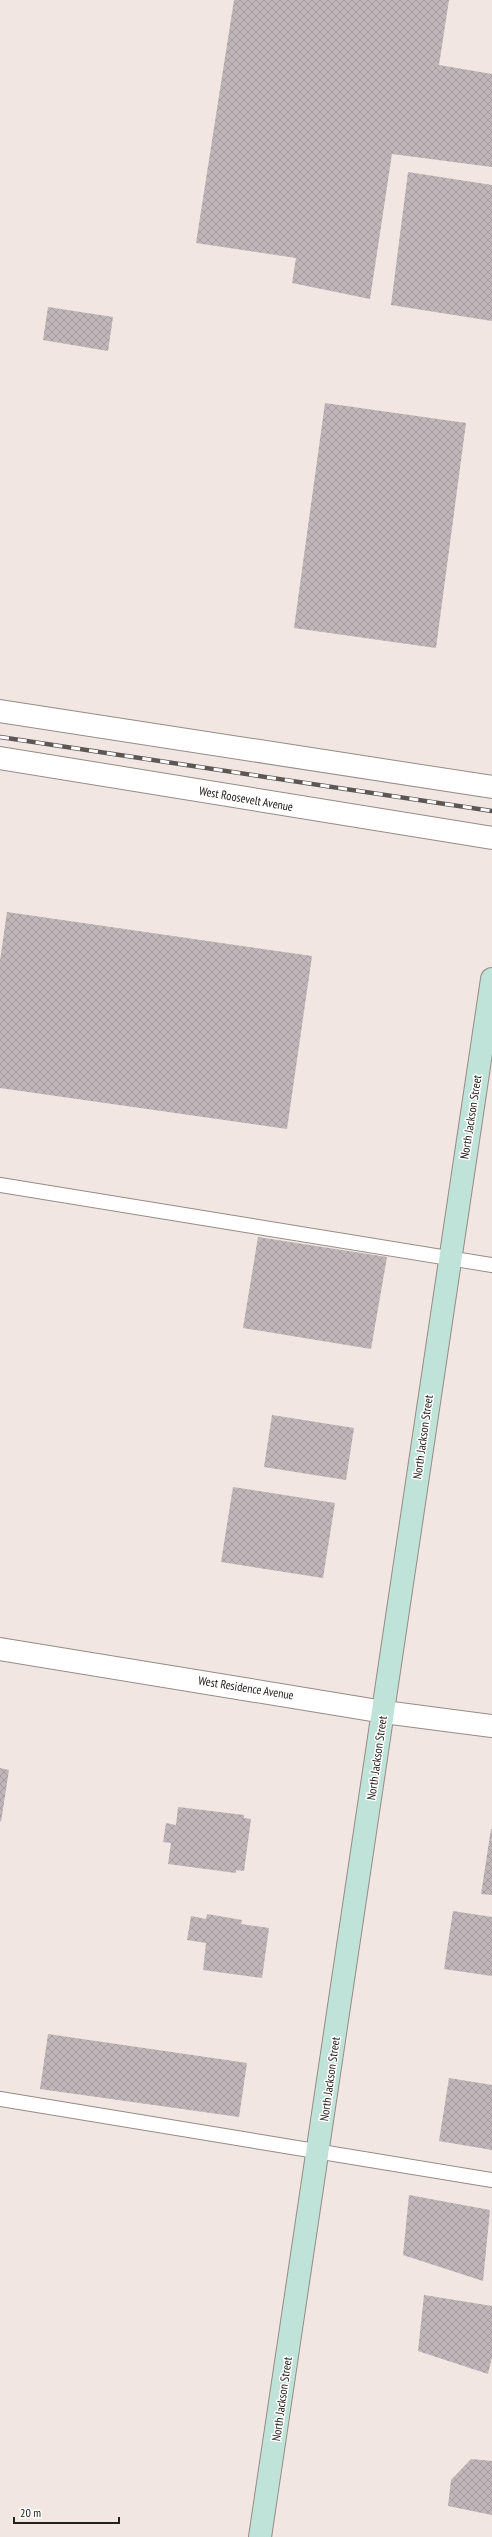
<svg xmlns="http://www.w3.org/2000/svg" width="492" height="2537" font-family="'PT Sans Narrow',sans-serif">
<defs>
<pattern id="building-cross-hatch" width="8" height="8" patternUnits="userSpaceOnUse"><rect width="8" height="8" fill="#c0b5b9"/><path d="M0 0l8 8M0 8l8-8" fill="none" stroke="#a59b9f"/></pattern>
</defs>
<rect width="100%" height="100%" fill="#f1e6e1"/>
<path fill="url(#building-cross-hatch)" d="M234 0H449L439 65 492 74V167L392 154 370 299 292 283 296 258 196 243Z
M408 172 492 185V321L391 305Z
M48 307 113 317 108 351 43 340Z
M325 403 466 423 436 648 294 628Z
M7 912 312 956 287 1129 0 1088V961Z
M258 1237 387 1257 371 1349 243 1328Z
M272 1415 354 1428 346 1480 264 1467Z
M233 1487 335 1503 323 1578 221 1562Z
M0 1768 9 1770 1 1822 0 1821Z
M178 1807 244 1815V1818L251 1819 244 1871 236 1870V1873L168 1864 171 1843 163 1842 166 1823 176 1825Z
M491 1829H492V1895L481 1894Z
M453 1911 492 1917V1976L444 1969Z
M207 1914 242 1920 241 1924 269 1928 262 1978 203 1970 206 1943 187 1940 191 1916 206 1919Z
M48 2034 247 2063 239 2117 40 2089Z
M449 2078 492 2085V2150L439 2141Z
M409 2195 490 2210 483 2281 403 2255Z
M424 2295 492 2306V2357L488 2374 418 2351Z
M471 2459 492 2461V2515L448 2506 451 2480Z"/>
<g fill="none" stroke-linecap="round" stroke-linejoin="round">
<g stroke="#958b87" stroke-width="16">
<path id="lane" d="M0 1185 492 1265
M0 2099 492 2180"/>
</g>
<g stroke="#958b87" stroke-width="24">
<path id="street" d="M0 711 492 787
M0 758 492 838
M0 1649 384 1712 492 1726"/>
</g>
<g stroke="#958b87" stroke-width="24">
<path id="secondary" d="M260 2537 492 979"/>
</g>
<use href="#lane" stroke="#fff" stroke-width="14"/>
<use href="#street" stroke="#fff" stroke-width="22"/>
<use href="#secondary" stroke="#bfe3d9" stroke-width="22"/>
<g stroke="#5d5754" stroke-width="4.5">
<path id="rail" d="M0 737 492 811"/>
</g>
<use href="#rail" stroke="#fff" stroke-width="3" stroke-dasharray="9" stroke-linecap="butt"/>
</g>
<g text-anchor="middle" stroke-width="3" stroke-linejoin="round" paint-order="stroke">
<g font-size="12" fill="#24201e" stroke="#fff">
<text transform="translate(246 799) rotate(10)" y="4">West Roosevelt Avenue</text>
<text transform="translate(471 1117) rotate(-81)" y="4">North Jackson Street</text>
<text transform="translate(423 1437) rotate(-82)" y="4">North Jackson Street</text>
<text transform="translate(246 1688) rotate(9)" y="4">West Residence Avenue</text>
<text transform="translate(377 1758) rotate(-82)" y="4">North Jackson Street</text>
<text transform="translate(330 2079) rotate(-82)" y="4">North Jackson Street</text>
<text transform="translate(282 2399) rotate(-82)" y="4">North Jackson Street</text>
</g>
</g>
<path d="M14 2517v6h105v-6" fill="none" stroke="#24201e" stroke-width="2"/>
<text x="20" y="2517" font-size="12" fill="#24201e" stroke="#ffffff" stroke-width="3" paint-order="stroke">20 m</text>
</svg>
